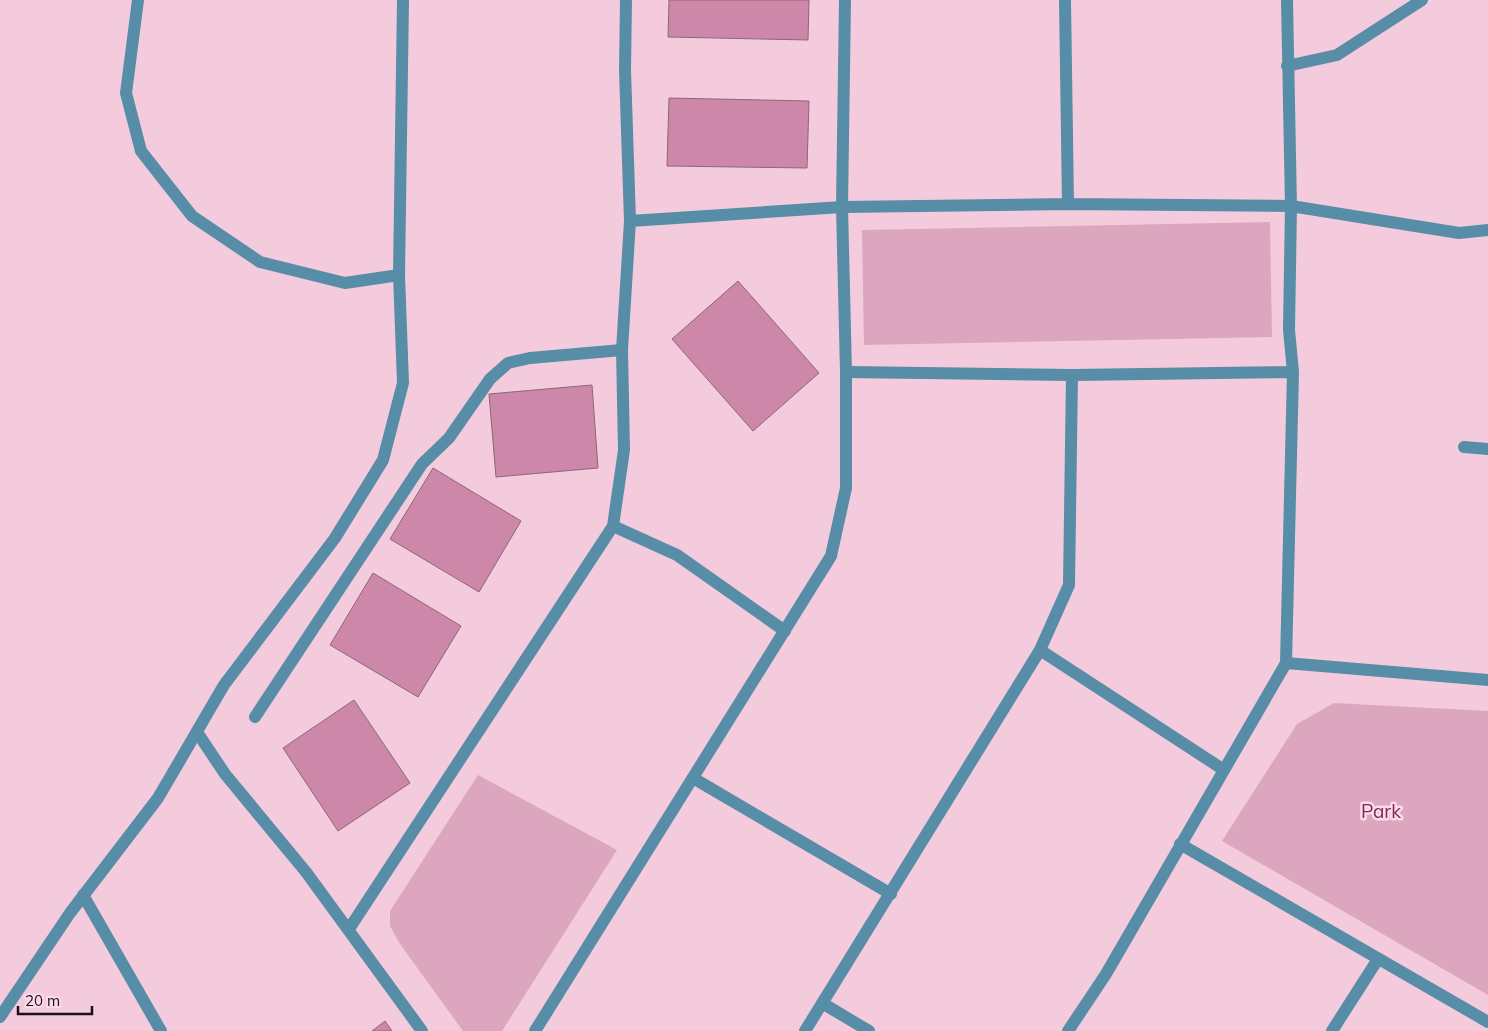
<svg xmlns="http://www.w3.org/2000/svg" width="1488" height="1031" font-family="Mulish,sans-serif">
<rect width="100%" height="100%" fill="#f3cbdc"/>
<path fill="#dca6be" d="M1270 222 1272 337 864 345 862 230Z
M1334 703 1488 711V995L1222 841 1297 724Z
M478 775 617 850 502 1031H463L400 944 390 926V911Z"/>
<path fill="#cd88a9" stroke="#8b6777" d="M669 0H809L808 40 668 37Z
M669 98 809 101 807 168 667 166Z
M738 281 819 373 753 431 672 339Z
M592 385 598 468 496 477 489 394Z
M433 468 521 521 479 592 390 539Z
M373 573 461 626 418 697 330 645Z
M354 700 410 783 338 831 283 748Z
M385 1021 392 1031H372Z"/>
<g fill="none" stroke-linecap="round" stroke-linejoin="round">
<path stroke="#578da7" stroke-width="12" d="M255 717 422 464 449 438 490 379 508 363 530 358 622 350"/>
<path stroke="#578da7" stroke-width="12" d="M138 0 126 93 141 151 192 216 260 262 345 283 399 275
M1065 0 1068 204
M1287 0 1291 206 1289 330 1293 372 1286 663 1488 680
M1287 66 1337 55 1422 0
M630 221 842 207 1068 204 1291 206 1459 233 1488 230
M846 372 1072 375 1293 372
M1464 447 1488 449
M613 526 677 555 785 631
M1040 650 1224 770
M197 732 225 774 306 872 422 1031
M693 778 891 894
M1180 844 1488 1022
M83 895 161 1031
M349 929 613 526 624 450 622 350 630 221 625 70 626 0
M822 1003 869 1031
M0 1017 70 913 158 798 224 685 335 538 383 460 403 383 399 275 403 0
M805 1031 1040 650 1069 585 1072 375
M1068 1031 1106 974 1286 663
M1332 1031 1378 959"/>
<path stroke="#578da7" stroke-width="12" d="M535 1031 831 556 846 488V372L842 207 845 0"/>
</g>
<g text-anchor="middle" stroke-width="5" stroke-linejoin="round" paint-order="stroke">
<g font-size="19" fill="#7e2b58" stroke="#fbdae9">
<text x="1381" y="818">Park</text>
</g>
</g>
<path d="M18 1006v8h74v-8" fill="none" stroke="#1d1016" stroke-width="2.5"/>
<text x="25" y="1006" font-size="15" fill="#1d1016" stroke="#fbdae9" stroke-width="4" paint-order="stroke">20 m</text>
</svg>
